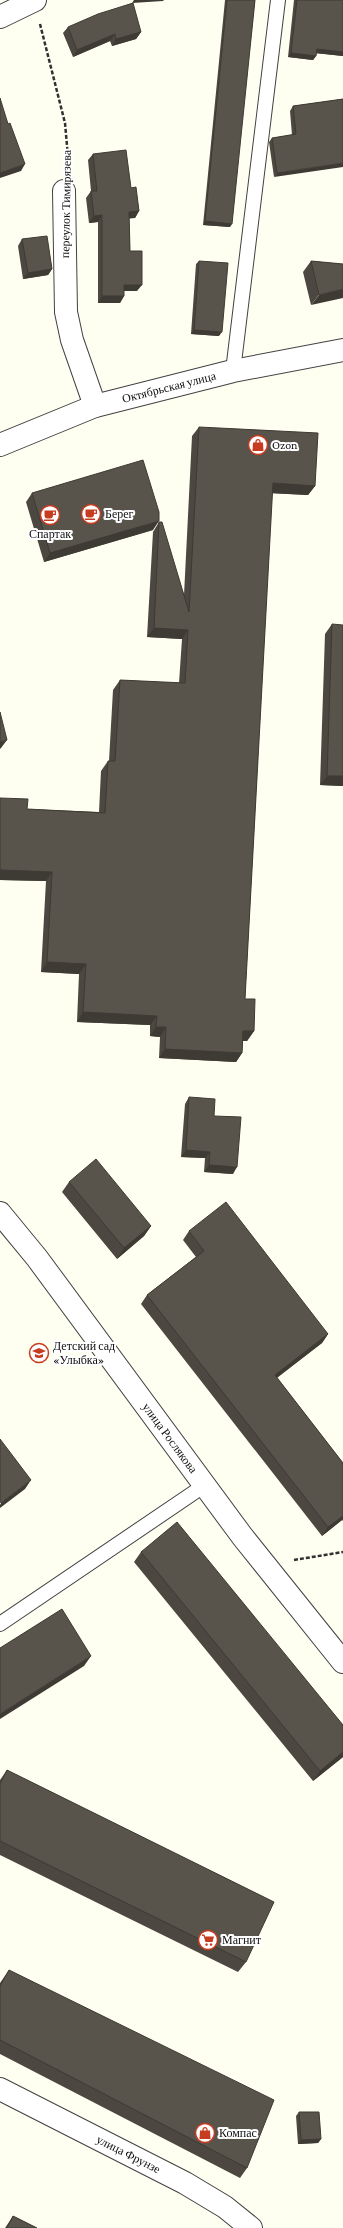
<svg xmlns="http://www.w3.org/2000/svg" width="343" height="2228" font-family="'Crimson Pro',serif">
<rect width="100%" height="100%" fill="#fffff1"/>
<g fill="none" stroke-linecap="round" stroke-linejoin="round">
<g stroke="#424242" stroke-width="16">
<path id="lane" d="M233 371 278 0
M0 1624 205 1485"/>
</g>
<g stroke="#424242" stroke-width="24">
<g id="street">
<path d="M0 17 35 0"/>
<path d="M64 191 66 312 72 340 95 406"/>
<path id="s1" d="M0 445 95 406 233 371 343 350"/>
<path id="s2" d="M0 1213 37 1258 242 1536 343 1662"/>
<path id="s3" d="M0 2089 185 2183 225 2207 251 2228"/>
</g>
</g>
<path stroke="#313131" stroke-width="2.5" stroke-dasharray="4 2" stroke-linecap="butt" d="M40 24 65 123 69 168
M294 1560 343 1552"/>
<use href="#lane" stroke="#fff" stroke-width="14"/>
<use href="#street" stroke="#fff" stroke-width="22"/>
</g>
<path fill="#4c4740" d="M225 0H255L230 227 203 225Z
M294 0H343V56L316 53V56L313 60 288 57Z
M68 27 141 32 136 39 112 46 110 41 73 57 63 33Z
M343 99 274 177 269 142 272 138 292 135 290 111 293 106Z
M93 154 131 188 139 211 135 218H129L130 251 137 291H124V296L120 303H98V222L89 223 86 198 91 191 88 160Z
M22 239 52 269 48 275 23 279 18 246Z
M199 261 219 336 191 334 196 264Z
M311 261 343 264 311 305 303 272Z
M199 427 315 486 308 495 272 493 245 999 254 1031 247 1041H243L242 1053 236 1062 159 1058 160 1037 150 1036V1025L77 1022 79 974 41 972 46 881 0 880V798L27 809 99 812 101 771 108 761H109L113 690 120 680 179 683 182 639 147 637 153 532 159 522 184 595 192 436Z
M32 493 153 530 44 562 26 502Z
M332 624 343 786 320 785 325 634Z
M189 1097 214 1116 233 1174 204 1172 205 1158 181 1157 185 1104Z
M69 1182 151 1226 144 1236 117 1259 62 1192Z
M189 1231 328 1334 322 1343 277 1378 343 1463V1521L342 1520 322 1536 141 1304 147 1295 196 1257 183 1240Z
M141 1552 343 1725V1757L313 1781 134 1562Z
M7 1770 246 1962 238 1972 0 1855V1780Z
M9 1970 247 2168 240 2178 0 2054V1983Z
M299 2112 321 2139 318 2143 298 2144 296 2116Z
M13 2216 37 2228H5Z"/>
<path fill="#3e3a34" d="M134 0H164L163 1 132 3Z
M141 32 136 39 112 46 116 39Z
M115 34 110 41 73 57 77 50Z
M317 49 343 52V56L314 53Z
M291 53 316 56 313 60 288 57Z
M343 163V167L274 177 277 173Z
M25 164 21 171 0 178V173Z
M139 211 135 218 125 219 129 212Z
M102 215 98 222 89 223 94 216Z
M205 221 232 224 230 227 203 225Z
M52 269 48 275 23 279 28 273Z
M124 285H142L137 291H119Z
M343 289V298L311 305 319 295Z
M102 296H124L120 303H98Z
M194 330 222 332 219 336 191 334Z
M273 483 315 486 308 495 266 493Z
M159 521 153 530 44 562 50 553Z
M154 628 188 630 182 639 147 637Z
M7 740 1 748 0 749V742Z
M327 776H343V786L320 785Z
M0 870 52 872 46 881 0 880Z
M47 962 86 964 79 974 41 972Z
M83 1012 157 1016 150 1025 77 1022Z
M156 1027H166L160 1037 150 1036Z
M243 1031H254L247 1041 237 1040Z
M165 1049 242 1053 236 1062 159 1058Z
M186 1150 210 1152 205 1158 181 1157Z
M209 1165 237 1167 233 1174 204 1172Z
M151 1226 144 1236 117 1259 124 1248Z
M328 1334 322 1343 268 1384 275 1375Z
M31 1480 25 1489 0 1508V1505L1 1503Z
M343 1516V1519L342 1520 322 1536 328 1527Z
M91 1656 84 1666 0 1719V1714Z
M343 1752V1757L313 1781 320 1771Z
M321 2139 318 2143 298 2144 301 2140Z"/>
<path fill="#58534b" stroke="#3e3a34" d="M227 0H255L232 224 205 221Z
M297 0H343V52L317 49 316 56 291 53Z
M133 3 141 32 116 39 115 34 77 50 68 27 98 14Z
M0 98 8 124 10 123 25 164 0 173Z
M343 99V163L277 173 272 138 296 134 293 106Z
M126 150 131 188 136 187 139 211 129 212 130 251H142V285H124V296H102V215L94 216 91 191H97L93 154Z
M47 236 52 269 28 273 22 239Z
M199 261 228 263 222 332 194 330Z
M311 261 343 264V289L319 295Z
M199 427 318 433 315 486 273 483 245 999H255L254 1031H243L242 1053 165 1049 166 1027H156L157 1016 83 1012 86 964 47 962 52 872 0 870V798L28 799 27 809 105 813 108 761H115L120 680 185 683 188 630 154 628 159 522H162L189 612Z
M143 460 159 512V521L50 553 32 493Z
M332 624 343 625V776H327Z
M0 712 7 740 0 742Z
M189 1097 215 1099 214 1116 241 1117 237 1167 209 1165 210 1152 186 1150Z
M96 1159 151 1226 124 1248 69 1182Z
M226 1202 328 1334 275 1375 343 1463V1516L328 1527 147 1295 204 1251 189 1231Z
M0 1439 31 1480 1 1503 0 1501Z
M177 1522 343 1725V1752L320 1771 141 1552Z
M62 1609 91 1656 0 1714V1648Z
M7 1770 274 1902 246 1962 0 1841V1784Z
M9 1970 274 2100 247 2168 0 2040V1986Z
M299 2112H319L321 2139 301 2140Z
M13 2216 37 2228H7Z"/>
<defs>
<g id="shop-ring" transform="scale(1)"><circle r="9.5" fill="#fff" stroke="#c73b1f" stroke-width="1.5"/><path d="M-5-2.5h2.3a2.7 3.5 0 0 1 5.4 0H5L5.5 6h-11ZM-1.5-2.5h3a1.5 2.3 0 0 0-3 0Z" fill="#c73b1f"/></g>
<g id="cafe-ring" transform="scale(1)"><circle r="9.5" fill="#fff" stroke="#c73b1f" stroke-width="1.5"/><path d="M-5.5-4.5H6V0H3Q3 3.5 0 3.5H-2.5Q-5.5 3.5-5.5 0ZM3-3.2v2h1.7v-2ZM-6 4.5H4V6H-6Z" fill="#c73b1f"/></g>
<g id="school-ring" transform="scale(1)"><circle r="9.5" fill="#fff" stroke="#c73b1f" stroke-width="1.5"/><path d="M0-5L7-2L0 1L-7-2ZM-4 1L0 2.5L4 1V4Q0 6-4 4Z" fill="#c73b1f"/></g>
<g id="supermarket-ring" transform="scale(1)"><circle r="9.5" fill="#fff" stroke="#c73b1f" stroke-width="1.5"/><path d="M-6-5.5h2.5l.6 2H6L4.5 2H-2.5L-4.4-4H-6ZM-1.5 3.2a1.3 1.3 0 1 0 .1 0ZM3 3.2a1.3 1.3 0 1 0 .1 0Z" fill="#c73b1f"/></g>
</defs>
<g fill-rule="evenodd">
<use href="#shop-ring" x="258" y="445"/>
<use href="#cafe-ring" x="91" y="514"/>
<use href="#cafe-ring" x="50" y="515"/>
<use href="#school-ring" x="39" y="1353"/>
<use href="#supermarket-ring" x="208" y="1940"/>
<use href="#shop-ring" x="205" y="2133"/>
</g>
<g text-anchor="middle" stroke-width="4" stroke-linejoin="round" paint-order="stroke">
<g font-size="12" fill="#0f0f0f" stroke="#fff">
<text transform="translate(66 204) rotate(-89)" y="4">переулок Тимирязева</text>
<text dy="4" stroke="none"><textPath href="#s1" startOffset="179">Октябрьская улица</textPath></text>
<text dy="4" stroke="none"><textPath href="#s2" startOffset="282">улица Рослякова</textPath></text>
<text dy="4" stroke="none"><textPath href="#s3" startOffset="144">улица Фрунзе</textPath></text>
</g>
<g font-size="12" fill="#0f0f0f" stroke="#fff" text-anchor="start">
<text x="272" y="449">Ozon</text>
<text x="105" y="518">Берег</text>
<text x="50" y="538" text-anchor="middle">Спартак</text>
<text x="53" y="1350">Детский сад<tspan x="53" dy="14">«Улыбка»</tspan></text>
<text x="222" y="1944">Магнит</text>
<text x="219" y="2137">Компас</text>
</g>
</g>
</svg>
